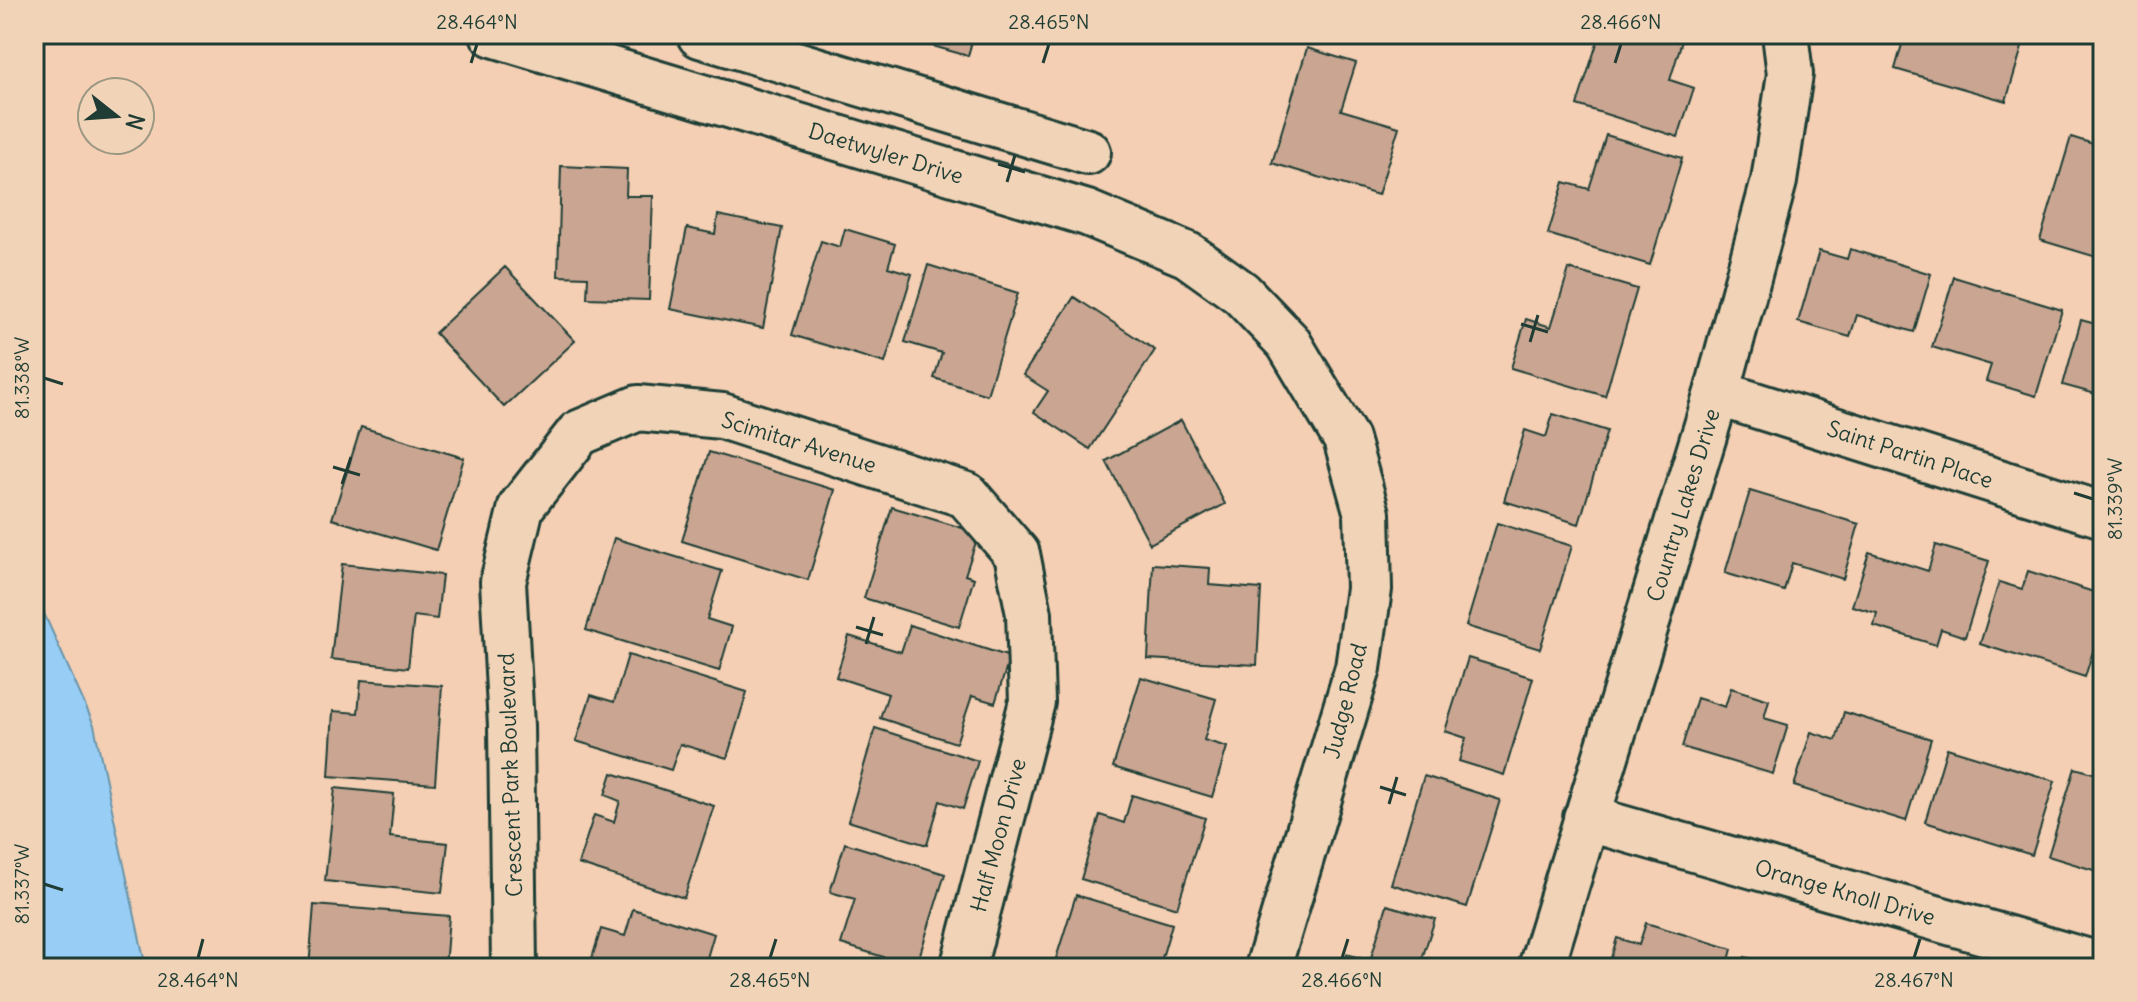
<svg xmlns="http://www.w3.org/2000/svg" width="2137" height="1002" font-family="Delius,sans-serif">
<rect width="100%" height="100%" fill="#f4cfb4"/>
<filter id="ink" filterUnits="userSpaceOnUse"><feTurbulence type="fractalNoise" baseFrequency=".0125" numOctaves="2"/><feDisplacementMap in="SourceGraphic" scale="16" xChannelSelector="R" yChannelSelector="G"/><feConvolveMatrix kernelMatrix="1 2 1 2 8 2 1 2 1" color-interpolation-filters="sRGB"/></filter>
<g filter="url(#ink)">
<path fill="#98cef6" stroke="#6894a8" stroke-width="2" d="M34 591 94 725 146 968H34Z"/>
<path fill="#caa692" stroke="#1f3d34" stroke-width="2" d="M922 34H974L968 56 919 42Z
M1600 34H1684L1670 80 1694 88 1678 137 1577 105Z
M1905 34H2026L2006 101 1895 69Z
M1307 48 1356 63 1341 110 1399 127 1378 195 1272 163Z
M1606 135 1682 158 1650 265 1548 234 1564 182 1589 189Z
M2071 137 2103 147V259L2040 240Z
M561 166 627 169 626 196H653L649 300 587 298 588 277 558 276Z
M718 215 782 228 763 328 670 309 687 228 715 234Z
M845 229 895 244 888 267 912 274 885 363 792 335 821 241 840 247Z
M1850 249 1931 274 1914 332 1857 315 1850 337 1798 322 1819 251 1847 259Z
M928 265 1018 293 987 395 934 378 942 353 905 342Z
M505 267 575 341 504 407 435 333Z
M1569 269 1637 289 1605 396 1511 368 1526 319 1551 327Z
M1954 277 2062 310 2036 396 1986 381 1991 365 1932 347Z
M1074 297 1155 350 1090 449 1034 412 1048 391 1023 375Z
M2081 320 2103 326V396L2063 385Z
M1553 414 1607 431 1579 524 1504 501 1525 430 1546 437Z
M1181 420 1225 504 1150 544 1106 461Z
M361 427 464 458 436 550 332 519Z
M709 452 835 490 808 580 682 541Z
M1750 491 1859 524 1843 579 1792 563 1784 591 1725 573Z
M892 507 979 533 965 575 974 578 959 627 864 598Z
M1497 523 1572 546 1540 649 1466 626Z
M614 538 722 571 707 619 732 627 719 671 586 630Z
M1936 545 1989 561 1965 637 1941 629 1936 645 1874 626 1877 613 1852 606 1869 552 1928 571Z
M342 564 442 575 437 619 414 616 408 668 331 659Z
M1153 564 1210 568 1209 585 1261 589 1257 665 1148 659Z
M2028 571 2103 595V619L2085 677 1980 644 1999 582 2022 589Z
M910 625 1010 657 995 703 972 696 956 743 880 718 888 694 836 677 849 636 901 652Z
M628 655 747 692 727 758 680 744 671 770 576 741 591 695 614 702Z
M1468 658 1533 678 1504 775 1459 761 1466 738 1445 731Z
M1141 677 1216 699 1204 740 1227 747 1212 797 1113 767Z
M361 680 442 686 435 784 329 776 333 711 358 713Z
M1731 688 1769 700 1764 718 1788 725 1773 774 1682 747 1697 698 1725 707Z
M1844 712 1931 739 1906 821 1794 786 1811 732 1836 740Z
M875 728 978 761 963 809 940 801 927 845 848 821Z
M1947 748 2055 781 2032 855 1925 822Z
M2103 765V873L2048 856 2075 768 2100 775Z
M612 773 714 806 684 898 578 864 594 815 614 822 620 801 605 795Z
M1424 776 1500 800 1467 907 1391 884Z
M335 788 394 794 390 837 448 843 442 893 325 881Z
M1132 795 1205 818 1177 908 1081 879 1100 815 1124 823Z
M845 843 945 874 916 967 841 944 855 899 830 892Z
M1076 895 1172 924 1159 968H1053Z
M314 905 449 916 445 968H309Z
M1387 905 1435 919 1419 968H1343L1347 954 1370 961Z
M633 909 714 934 704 968H589L601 929 625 936Z
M1646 923 1732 949 1727 968H1608L1617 938 1639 945Z
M1745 957 1781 968H1742Z"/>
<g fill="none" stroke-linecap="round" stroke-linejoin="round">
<g stroke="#1f3d34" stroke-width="50">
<path id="minor" d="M493 34 1087 213 1188 255 1241 293 1288 342 1346 439 1367 514 1369 589 1358 668 1268 968
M700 35 1088 152
M1717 393 2103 515
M1586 818 2103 966
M514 968 511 726 503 582 521 507 579 433 638 408 722 416 966 495 1017 554 1029 614 1032 702 963 968
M1541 968 1717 393 1774 181 1790 74 1785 34"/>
</g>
<use href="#minor" stroke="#f1d4b7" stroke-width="44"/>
</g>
</g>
<path fill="none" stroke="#1f3d34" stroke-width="3" d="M471 63 477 44M1043 63 1049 44M1615 63 1621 44M998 164 1025 172M1007 182 1015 155M1521 324 1548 332M1530 342 1538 315M44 378 63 384M333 467 360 475M342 484 351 457M2074 493 2093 499M856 627 883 635M866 644 874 617M1380 787 1406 795M1389 804 1397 777M44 884 63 890M198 958 203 939M770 958 776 939M1342 958 1348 939M1914 958 1920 939"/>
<g text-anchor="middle" stroke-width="8" stroke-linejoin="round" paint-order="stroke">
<g font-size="22" fill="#1f3d34" stroke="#f1d4b7">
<text transform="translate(886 153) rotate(17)" y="8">Daetwyler Drive</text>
<text transform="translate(799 442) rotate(17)" y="8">Scimitar Avenue</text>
<text transform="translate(1910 454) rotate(18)" y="8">Saint Partin Place</text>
<text transform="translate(1683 505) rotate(-73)" y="8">Country Lakes Drive</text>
<text transform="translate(1345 701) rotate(-76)" y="8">Judge Road</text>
<text transform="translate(510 775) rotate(-92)" y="8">Crescent Park Boulevard</text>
<text transform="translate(998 835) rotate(-75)" y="8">Half Moon Drive</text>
<text transform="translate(1845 892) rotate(16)" y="8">Orange Knoll Drive</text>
</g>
</g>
<rect width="2137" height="1002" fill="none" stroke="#f1d4b7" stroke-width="88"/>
<g transform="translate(116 116) rotate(107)"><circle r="38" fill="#f1d4b7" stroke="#9d9883" stroke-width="2"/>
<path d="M0-6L14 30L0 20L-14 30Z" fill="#1f3d34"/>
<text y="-12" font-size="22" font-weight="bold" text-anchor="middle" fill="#1f3d34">N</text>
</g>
<rect x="44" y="44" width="2049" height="914" fill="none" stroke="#1f3d34" stroke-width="3"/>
<g font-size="20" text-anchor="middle" fill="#1f3d34">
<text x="477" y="29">28.464°N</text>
<text x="1049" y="29">28.465°N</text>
<text x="1621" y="29">28.466°N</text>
<text transform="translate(22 378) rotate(-90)" y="7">81.338°W</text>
<text transform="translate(2115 499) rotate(-90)" y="7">81.339°W</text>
<text transform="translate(22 884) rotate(-90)" y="7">81.337°W</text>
<text x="198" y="987">28.464°N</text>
<text x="770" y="987">28.465°N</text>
<text x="1342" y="987">28.466°N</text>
<text x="1914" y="987">28.467°N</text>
</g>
</svg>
